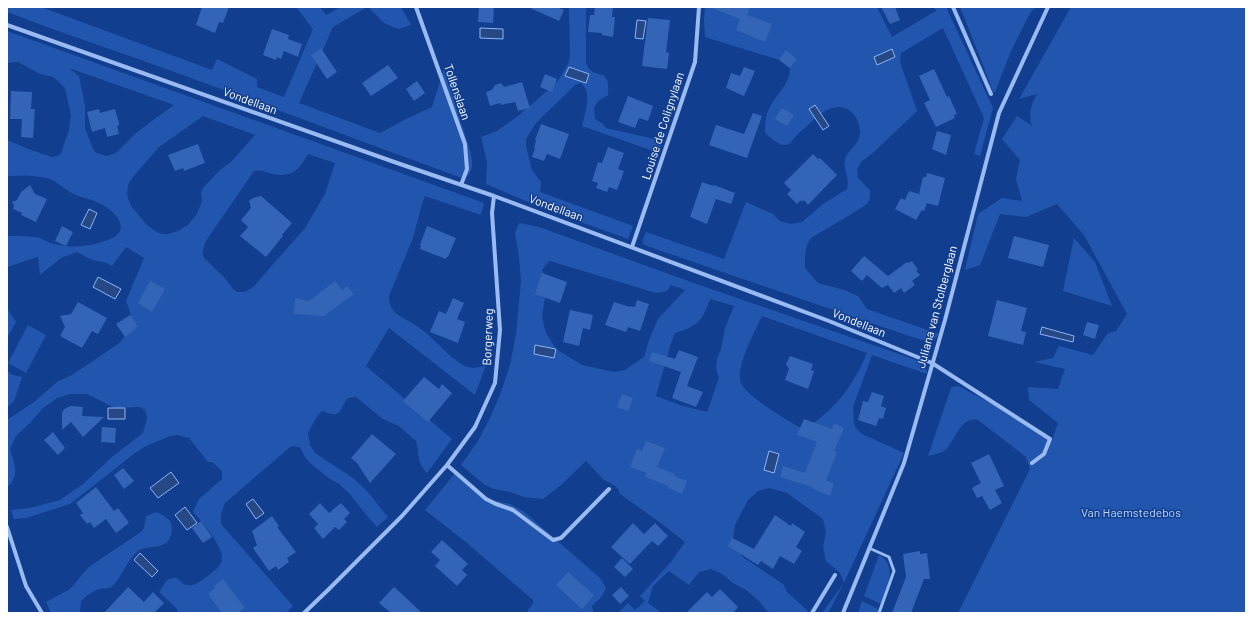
<svg xmlns="http://www.w3.org/2000/svg" width="1253" height="620" font-family="Barlow,sans-serif">
<rect width="100%" height="100%" fill="#113e8f"/>
<path fill="#2256ae" fill-rule="evenodd" d="M7 7H41L212 70 217 59 257 79V87L284 97 313 29 296 7H320L326 15 341 7H367L333 27 299 103 380 133 406 119 432 107 444 69 471 154C473 163 473 172 465 178L459 177C353 138 247 98 141 60 96 44 51 29 7 12Z
M368 7H401L411 25 398 29 384 23Z
M569 7H586V63C593 83 611 63 608 95L598 101 594 108 595 119 602 123 606 128 663 141 659 153 582 126C585 112 593 94 581 83L575 85 536 123 526 139V146L532 170 541 182 540 192 633 226 628 239 547 210 486 184 487 162 481 137 497 131 518 116 540 97 558 81 569 62 570 55Z
M705 7H877L892 37 936 11 934 7H946L993 108 980 156 974 154 984 118 943 28 901 53 900 62 917 111 874 152 861 162 857 170 858 178 870 190V198L867 204 858 210 811 238C804 247 805 258 805 268L818 283 844 290 858 296 867 309 939 334 934 340 926 341 909 336 647 246 643 244V239L646 232 724 259 746 202 773 214 780 221 791 224 802 222 823 204 847 189C850 177 843 170 845 159 848 149 859 146 860 133 860 127 858 120 855 116 839 96 819 114 806 127 802 130 798 134 795 137 792 141 791 144 786 145 779 146 770 137 765 133 765 127 765 120 767 114 772 97 790 87 790 68L783 61 705 37 704 19Z
M960 7H1035L1029 15 1011 51 995 92H993L983 65Z
M1071 7H1246V613H958L1030 469 1026 457 978 420C959 416 956 442 944 451 940 453 933 455 928 456L951 388 956 386 960 387 994 405 1052 440 1058 423 1029 400 1028 387 1058 389 1065 369 1034 362 1053 358 1059 346 1093 355 1108 333 1116 331 1127 314 1084 235 1057 204 1026 217 1000 214 980 265 965 270 978 214 1002 198 1022 201 1016 179 1020 160 1002 139 1017 116 1032 126C1028 112 1031 106 1037 94L1019 99Z
M7 31 484 203 481 215 425 196 422 204 413 238 389 296C389 301 390 307 394 311 398 316 411 322 417 326 434 337 447 357 465 366 471 369 480 368 486 365L475 395 389 328 366 366 452 439 427 473C416 461 420 455 416 441L399 426 383 419 356 397 348 398C338 409 343 420 323 411L320 413 316 418 308 433 310 445 315 453 353 478 366 490 388 517 377 527 368 517 349 493 339 484 330 479 310 463 305 457 301 449 299 447 292 446 289 448 225 503 221 514V524L293 606 286 613H179L176 608 159 592 167 580 176 577C188 592 197 584 209 575 215 570 222 566 222 558 223 547 201 520 193 512L199 499 222 479V471L212 462H208L189 438 177 435 170 436 146 446 135 453 70 504 26 518 14 519 11 510 30 508 60 500 83 484 112 457 143 433 147 418 145 410 140 407 115 408 87 394H70L57 398 42 409 31 422 16 436 10 449 15 466V475L11 484 7 487V420L34 402 57 382 70 376 96 359 118 344 123 339 127 331 131 319 130 312 126 301 144 258 126 247 112 266 107 263 92 260 77 252 61 258 40 275 38 257 7 267V236C15 236 33 236 40 238 45 240 49 243 54 244 66 247 79 247 91 245 97 244 112 239 116 236 129 225 113 211 103 205 93 199 80 198 70 192 62 187 55 180 46 178 34 175 19 175 7 176V140L31 150 52 157 58 156 61 153 69 130 71 115 65 88 59 82 53 77 40 74 18 62 7 63ZM69 68 174 105 149 123 135 134 116 153 107 156 96 153 93 149 85 128V106L79 76ZM203 116 255 135 231 162 220 170 203 188 201 193 202 201 197 214 188 225 178 231 168 234H162L157 232 147 225 131 206 128 198 127 192 129 183 133 177 159 147ZM308 154 335 163 325 194 305 228 254 286 245 292H237L233 289 224 277 204 258C201 252 204 247 206 241L254 171C264 170 264 172 273 174 292 178 300 169 308 154Z
M519 223 539 227 691 282 919 361C923 365 927 368 927 374L872 355 853 407 854 423 856 428 862 434 904 453 844 583 828 613H822L844 583 840 573 826 561 823 547 826 532 823 519 787 493 769 488 758 491 748 500 735 525 733 538 736 549 744 558 783 584 787 592 808 611 806 613H770L766 610 759 601 746 590 733 583 722 574 711 569 699 572 689 585 669 571 653 586 648 603 662 613H618L628 603 635 610 645 601 640 596 670 563 685 542 658 521 620 494 618 489 614 485 604 480 586 461 561 485 543 499 524 497 510 492 494 489 485 485 461 465 478 441 490 418 501 392 510 365 516 334 521 281 519 257 515 233ZM550 261 656 293 667 291 671 285 685 290 658 319 649 340 644 357 625 370 614 372 582 365 556 349 546 333 544 326 542 315 545 298V276L542 270 548 262ZM710 299 734 306 725 328 721 349 717 359 716 368 719 378 707 412 680 405 656 396 671 343 675 333C697 327 703 320 710 299ZM762 316 867 353C854 385 835 409 807 428L799 427C786 419 746 396 741 383 735 367 755 332 762 316Z
M1074 238 1095 262 1112 306 1063 291Z
M7 308 16 322 7 338Z
M28 325 46 335 26 373 8 363Z
M7 371 13 375 22 377 14 401 7 407Z
M455 473 478 493 492 500 510 504 523 511 600 578 606 588 602 596 592 606 593 611 595 613H526L533 603V600L467 543 425 510Z
M156 512C161 514 165 516 169 520 174 526 172 538 166 543 158 549 145 545 137 552 127 560 120 581 111 587 108 589 103 588 99 589 92 592 87 595 81 601L80 613H51L46 602 70 589 88 568 99 560 141 532 144 528 146 516Z
M879 555C898 566 887 587 881 604L864 596Z
M862 601 878 609 877 613H858Z"/>
<path fill="#264885" stroke="#8bb5f6" d="M637 20 646 21 643 39 635 38Z
M480 28 503 29V39L480 38Z
M892 49 895 57 877 65 874 57Z
M569 67 589 74 586 83 565 76Z
M815 105 829 126 823 130 809 109Z
M89 209 97 213 90 229 81 225Z
M98 277 121 289 115 299 93 287Z
M1042 327 1074 336 1073 342 1040 334Z
M535 345 556 349 554 358 534 354Z
M108 408H125V419H108Z
M769 451 779 454 774 473 764 470Z
M171 472 179 483 158 498 150 488Z
M253 499 264 513 256 519 246 504Z
M185 507 197 523 187 530 175 515Z
M140 553 158 571 152 577 134 560Z"/>
<path fill="#3464b6" d="M202 7H229L223 23 219 22 215 33 196 25Z
M479 7H494L493 23 478 22Z
M528 7H557L564 10 559 21Z
M595 7H613L612 17H615L613 37 602 35V33L588 32 590 15H594Z
M712 7H750L747 15 772 24 765 42 736 30 740 19 712 8Z
M881 7H895L900 20 890 24Z
M648 18 670 20 666 52 669 53 667 69 642 66Z
M272 29 289 35 288 39 302 44 298 57 284 51 281 59 277 57 276 60 263 55Z
M321 48 337 72 327 79 311 55Z
M786 50 797 59 790 68 779 60Z
M388 65 398 78 371 96 362 83Z
M744 67 755 71 744 96 726 88 731 73 740 76Z
M934 69 947 97 949 96 957 114 954 115 955 118 936 127 924 103 930 100 919 76Z
M545 74 557 79 552 92 540 87Z
M417 81 425 93 414 101 406 89Z
M522 82 530 108 518 111 515 102 501 105 500 103 490 106 486 92 492 90 495 85 501 83 504 87Z
M11 91 32 92 31 109H35L33 138 21 137 22 119H10Z
M628 96 653 106 648 121 639 118 635 128 618 122Z
M782 108 794 115 787 126 775 119Z
M99 109 100 113 115 109 119 123V125L117 126 119 134 107 137 105 128 92 132 87 112Z
M753 113 762 116 747 158 709 145 716 125 744 134Z
M541 124 569 134 560 159 547 154 544 161 532 157 535 148H534L536 141 535 140Z
M937 131 951 135 946 155 932 149Z
M198 144 205 163 184 171 183 168 175 171 168 155Z
M608 147 624 153 618 169 624 171 617 190 609 187 607 192 596 188 598 183 592 181 598 162 602 163Z
M813 154 818 159 820 158 837 175 808 205 804 200 802 202 801 200 797 204 787 194 791 190 784 183Z
M927 173 945 178 938 206 927 203 924 211 922 210 916 220 895 209 901 198 905 200 909 191 919 194 923 177H926Z
M702 182 713 186 714 185 735 193 731 204 716 199 707 224 690 217Z
M30 185 35 194 47 199 36 222 21 215 22 213 13 209 14 206 12 202 17 200 21 192Z
M261 196 292 223 282 235 283 236 266 257 240 236 248 227 241 220 251 208 249 201 253 198Z
M62 226 73 232 66 246 55 241Z
M427 226 456 238 448 257H446V259L420 249 421 246 420 245Z
M1014 236 1049 245 1043 267 1008 258Z
M864 256 888 276 907 262 908 263 912 261 918 270 916 271 920 275 912 281 915 285 904 293 901 288 894 293 888 285 882 288 867 275 862 281 851 271Z
M542 273 567 282 560 303 535 294Z
M150 281 165 289 152 312 138 303Z
M335 281 342 290 347 286 354 294 324 316 294 314 295 298 309 301Z
M453 298 464 303 457 319 465 322 458 343 430 332 439 311 446 314Z
M637 300 649 304 640 331 628 327 626 332 605 325 614 302 630 307V306L635 307Z
M997 300 1027 308 1021 331 1026 332 1023 345 988 336Z
M78 302 107 318 98 334 92 331 82 348 60 336 65 327 60 316 71 314Z
M570 310 593 315 590 330 583 328 579 346 563 342Z
M130 315 138 326 135 328 136 329 125 337 116 324Z
M1087 322 1099 325 1095 339 1083 335Z
M679 350 698 357 687 386 703 392 696 407 672 398 681 372 649 361 652 352 675 359Z
M790 356 813 364 811 370 814 371 808 389 785 380 789 369 786 364Z
M424 377 439 389 442 384 452 393 428 422 403 401Z
M872 392 884 396 881 406 886 408 883 419 879 418 876 426 858 420 863 401 868 402Z
M622 394 633 398 628 411 617 407Z
M71 406 83 407 82 416 104 417 83 437 71 422 62 430V413L64 409Z
M804 419 832 429 834 423 844 428 834 451 837 452 826 480 834 484 830 496 811 488 812 487 780 477 783 466 805 473 817 442 797 435Z
M102 427 116 428 115 443 101 442Z
M53 432 65 448 58 455 44 440Z
M372 434 396 454 370 483 357 463 351 458Z
M646 441 665 448 657 467 675 474 674 476 687 481 682 494 668 488 669 486 645 477 647 473 630 467 637 449 642 451Z
M989 454 1004 486 995 490 1002 503 990 510 982 496 977 498 972 488 981 483 971 463Z
M123 468 134 481 124 489 114 475Z
M96 487 114 511 118 508 129 523 116 533 106 519 94 528 90 522 87 524 80 515 83 513 76 503Z
M320 503 329 513 341 503 350 513 344 519 347 522 339 530 335 527 323 539 314 528 318 524 309 514Z
M775 515 791 526 792 523 805 532 796 547 802 551 794 564 780 556 773 569 761 561 758 565 728 546 732 538 754 549Z
M272 516 279 526 277 527 296 552 287 558 289 562 278 570 276 566 269 571 253 548 257 545 252 531Z
M201 521 212 537 203 543 192 528Z
M633 523 644 534 655 523 668 536 658 546 652 541 630 564 611 547Z
M442 540 468 564 462 570 467 575 457 586 435 566 440 560 431 552Z
M920 551V554L927 553 930 579H924L911 613H892L906 577 903 554Z
M622 558 633 569 625 577 614 567Z
M568 572 594 595 582 609 556 585Z
M223 579 245 608 238 613H222L208 594 215 588 214 586Z
M128 587 144 602 153 592 164 603 155 612 156 613H104Z
M394 587 403 595 422 613H391L379 603Z
M621 587 629 596 620 604 612 595Z
M720 589 738 607 733 613H686L707 592 712 597Z"/>
<g fill="none" stroke-linecap="round" stroke-linejoin="round">
<path stroke="#9abbf2" stroke-width="3" d="M869 548 889 557 894 571 879 613"/>
<path stroke="#9abbf2" stroke-width="4" d="M416 7 465 144 467 169 461 185
M953 7 991 94
M7 25 400 164 494 196 829 321 932 363 1050 439 1044 454 1032 463
M632 247 695 62 699 7
M447 465 486 499 496 504 513 510 553 540 561 538 609 489
M7 527 26 586 42 613
M304 613 328 590 402 516 447 465 475 427 495 383 500 330 492 213 494 196
M812 613 835 575
M843 613 904 463 945 320 999 113 1048 7"/>
</g>
<g text-anchor="middle" stroke-width="3" stroke-linejoin="round" paint-order="stroke">
<g font-size="12" fill="#fff" stroke="#113e8f">
<text transform="translate(457 92) rotate(71)" y="4">Tollenslaan</text>
<text transform="translate(250 101) rotate(20)" y="4">Vondellaan</text>
<text transform="translate(663 126) rotate(-72)" y="4">Louise de Colignylaan</text>
<text transform="translate(556 208) rotate(20)" y="4">Vondellaan</text>
<text transform="translate(937 307) rotate(-75)" y="4">Juliana van Stolberglaan</text>
<text transform="translate(859 323) rotate(22)" y="4">Vondellaan</text>
<text transform="translate(488 337) rotate(-88)" y="4">Borgerweg</text>
</g>
<g font-size="12" fill="#c1d8fd" stroke="#113e8f">
<text x="1131" y="517">Van Haemstedebos</text>
</g>
</g>
<rect width="1253" height="620" fill="none" stroke="#ffffff" stroke-width="16"/>
</svg>
